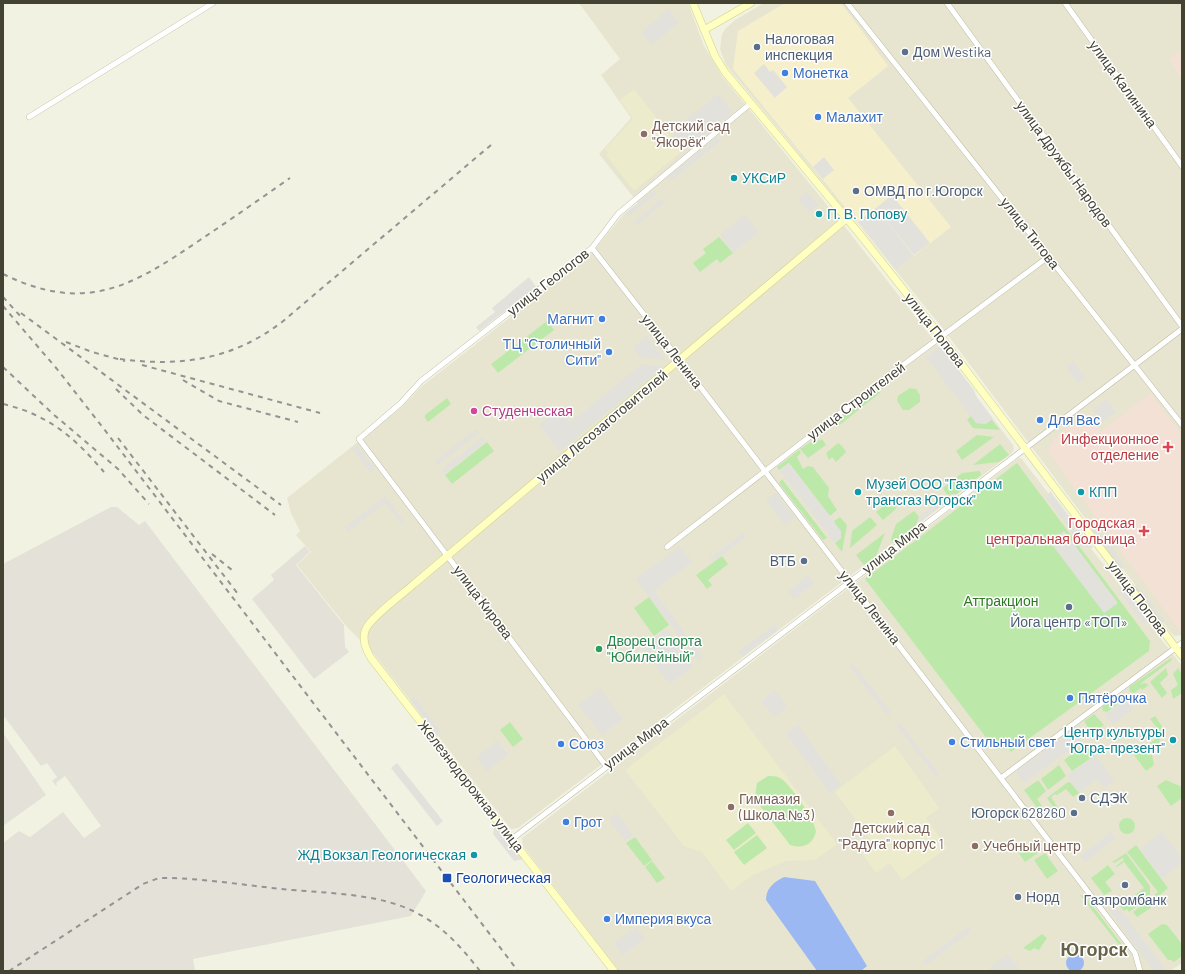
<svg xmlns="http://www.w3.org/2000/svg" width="1185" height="974" font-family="Barlow,sans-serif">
<rect width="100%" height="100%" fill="#f2f2e2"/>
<path fill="#e7e5d0" d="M579 3H688L704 46 722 76 849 232 932 338 1013 445 1014 449 1012 453 518 828 511 829 374 654 347 627 297 565 311 552 296 535 300 531 291 513 287 498 402 407 421 387 591 254 623 215 638 203 599 154 631 118 601 75 620 59Z
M764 3H1182V635L1175 636 1172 634 944 330 858 224 851 217 726 65 720 49 722 34 726 28 735 20Z
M1021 458 1182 666V963L1170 971H619L523 846 522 838 1017 459Z"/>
<path fill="#f6efcc" d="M785 3H841L888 66 848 98 951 227 896 270 733 69 738 31Z"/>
<path fill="#e4e2d8" d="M111 507H117L139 525 145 521 426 891 411 916 193 959 195 971H3V843L19 831 30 837 63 812 84 838 101 826 65 776 56 783 57 785 56 786 52 781 57 777 47 763 41 766 3 715V564Z
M305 546 310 552 296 565 344 625 345 647 349 652 314 679 252 599 274 580 271 575Z
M3 733 46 795 3 826Z"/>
<path fill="#ecebcb" d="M634 89 682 151 634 191 606 155 608 153 605 149 633 119 620 100Z
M724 694 837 844 815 860 786 861 753 875 731 891 702 852 684 846 625 770Z
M895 746 939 808 926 818 947 848 902 880 890 863 876 873 858 848 870 839 835 792Z"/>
<path fill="#f4e1d5" d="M1182 49V80L1169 59Z
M1150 393 1182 435V631L1179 630 1048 452 1054 438 1088 413 1101 431Z"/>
<path fill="#bce9a9" d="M719 237 733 253 720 263 717 259 700 272 693 263 706 253 703 249Z
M547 321 554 330 498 373 491 364Z
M910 388 916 389 920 395V402L909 410H903L897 401 898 396Z
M878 390 881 392 836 428 835 422Z
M447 398 451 404 428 422 425 418V415Z
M971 416 976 423 985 424 991 419 1000 430 973 428 967 420Z
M977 435 994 437 962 460 956 451Z
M815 439 818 441 822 439 826 445 808 458 800 449Z
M487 442 494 451 452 484 445 475Z
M838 443 842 446 846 452 836 462 832 457 829 460 826 453Z
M1000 444 1009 455 999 462 973 465Z
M799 450 801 453 797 457 803 469 808 466 813 467 829 488 828 496 837 510 830 516 789 463 779 470 777 467Z
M1017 463 1150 641 1149 651 1011 752 1009 749 994 748 865 579Z
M978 471H980L981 475 957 494 947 495 943 488 962 473Z
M782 479 827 538 823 540 779 483Z
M896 496 899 500 895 510 883 520 876 512Z
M914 511 919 517 916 525 893 543 891 539 896 524Z
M840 517 847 525 842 552 835 543 841 538 834 521Z
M870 517 877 525 850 548 852 531Z
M885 533 876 556 864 565 856 555Z
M722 556 728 564 708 580 712 585 707 589 696 575Z
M649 597 669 625 654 636 634 608Z
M1171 658 1172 660 1140 684 1145 683 1149 685 1142 690 1141 688 1134 693 1130 692 1129 687Z
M1166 668 1168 675 1160 683 1167 693 1162 698 1150 682Z
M1178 668 1182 674V693L1173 699 1171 690 1178 685 1173 674Z
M1120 694 1124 696 1123 700 1107 712 1103 711 1102 707Z
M1094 714 1104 725 1092 734 1084 721Z
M1155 716 1162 726 1159 744 1153 752H1148L1144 747 1158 737 1159 731 1150 719Z
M510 722 523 739 513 747 500 730Z
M1087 743 1094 756 1072 771 1064 760Z
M1142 749 1146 754 1152 755 1154 765 1146 771 1134 755Z
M1059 765 1066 776 1048 790 1041 779Z
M768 776C772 776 776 776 780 778 790 783 816 822 816 832 812 845 803 849 790 845L758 803 755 796 757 783Z
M1166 780 1182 787V798L1171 806 1157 786Z
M1037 781H1039L1046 791 1037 799 1042 806 1038 809 1024 790Z
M1068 782 1071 783 1079 793 1073 797 1066 789 1057 795 1055 794 1051 797 1058 808 1055 810 1047 798Z
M1119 826a8 8 0 1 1 16 0a8 8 0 1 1-16 0Z
M748 823 756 833 734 850 726 840Z
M757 835 767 848 744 865 734 852Z
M635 837 652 860 644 866 626 843Z
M1034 840 1042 850 1025 862 1018 852Z
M1136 845 1168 888 1149 904 1151 908 1137 917 1133 912 1158 892 1127 852Z
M1045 853 1058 871 1047 879 1034 860Z
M1126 853 1150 886V897L1129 912 1127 909 1124 911 1120 906 1144 888 1124 862 1117 867 1116 866 1124 860 1123 858 1114 863 1112 862Z
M652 861 665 878 657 883 645 867Z
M1108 865 1115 874 1105 882 1112 891 1104 895 1091 878Z
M1080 895 1085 896 1124 947 1122 949Z
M1162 924 1167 925 1182 944V956L1174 962 1171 960H1168L1148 934Z
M1042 934 1047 938 1039 950 1034 948 1030 951 1023 948Z"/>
<path fill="#e2e1db" d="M669 9 679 23 651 45 641 32Z
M764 64 770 72 773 70 787 87 775 98 754 73Z
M718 94 733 112 686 149 672 131Z
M717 137 721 141 671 181 668 177Z
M824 157 834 170 823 179 813 167Z
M654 190 657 194 628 217 626 213Z
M807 192 818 205 809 212 798 199Z
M892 195 930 243 914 255 876 208Z
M662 198 665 202 637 225 634 222Z
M876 208 914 256 896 270 858 222Z
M745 215 759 232 733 253 720 235Z
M529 277 536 287 479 331 476 327 495 312 492 308Z
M647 336 665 360 640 357 633 347Z
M940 346 974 390 977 398 993 419 986 424 976 423 926 357Z
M1073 361 1086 378 1078 383 1066 367Z
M642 364 664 367 559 451 539 425 559 410 570 423Z
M1106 399 1116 412 1102 422 1093 410Z
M476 429 479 433 438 465 435 461Z
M483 437 486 441 445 474 441 470Z
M357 445 375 468 370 472 352 449Z
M789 463 841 531V538L835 543 779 470Z
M1050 491 1093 548 1083 547 1047 499Z
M776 493 795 518 785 525 766 500Z
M957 494 916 525 919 517 947 495Z
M386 496 405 523 402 525 385 503 348 532 345 527Z
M1091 521 1125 566 1121 569 1087 523Z
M1064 531 1118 603 1104 613 1050 542Z
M743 533 746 537 713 562 710 558Z
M680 546 692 562 654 591 703 658 698 661 636 579Z
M808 575 814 584 794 599 788 591Z
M1137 584 1165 621 1161 624 1134 587Z
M1123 587 1147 620 1143 623 1118 590Z
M774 625 778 630 742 657 738 652Z
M667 629 694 666 670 684 642 648Z
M853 664 891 712 887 715 849 666Z
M600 688 623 719 602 735 578 705Z
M775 690 787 707 774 717 761 701Z
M414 697 441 732 437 736 410 700Z
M1126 699 1133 709 1113 724 1105 714Z
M900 723 939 774 936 777 896 725Z
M798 725 841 785 830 793 786 734Z
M1079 725 1088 736 1024 783 1016 772Z
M497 741 508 755 487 771 476 757Z
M1096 755 1114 780 1104 788 1097 779 1079 792 1067 776Z
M397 763 443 821 437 826 391 768Z
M617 813 633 835 625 841 609 819Z
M495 824 523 859 514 861 493 834Z
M1111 832 1116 838 1085 862 1080 856Z
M1162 832 1182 858V863L1162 879 1140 849Z
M1120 909 1166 971H1154L1109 910Z
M636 927 645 939 623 955 614 943Z
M968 927 971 931 926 965 923 961Z
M1008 954 1021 971H991L989 968Z"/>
<path fill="#9bb8f3" d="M784 877 815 881 867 966 861 971H817L766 900C766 888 774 882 784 877Z
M1066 963a9 9 0 1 1 18 0a9 9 0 1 1-18 0Z"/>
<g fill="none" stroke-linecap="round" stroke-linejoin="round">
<g stroke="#bebca5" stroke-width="6">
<path id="street" d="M847 3 1182 425
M947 3 1182 326
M1065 3 1182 166
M29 117 213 3
M592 248 685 367 1135 953 1140 971
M667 547 879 383 1048 257
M606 766 359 439 401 403 421 381 592 248 618 214 751 103
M1001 778 1182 643
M512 839 1182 329"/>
</g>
<g stroke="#d1d18d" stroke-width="8">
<path id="secondary" d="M693 3 715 56 725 72 862 237 941 337 1182 656
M704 30 751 3
M614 971 371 658C366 650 362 641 365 631 368 619 403 594 414 584L846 219"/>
</g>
<use href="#street" stroke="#fff" stroke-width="5"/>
<use href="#secondary" stroke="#feffc0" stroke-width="7"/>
<path stroke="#939393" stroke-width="2" stroke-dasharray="5 5" stroke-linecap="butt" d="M3 274C85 314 131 287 200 240 230 220 260 199 290 178
M3 297 23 319
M3 306 57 369 104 429 518 971
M21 313 281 505
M66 342 92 352 125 361
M120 359C181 367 232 360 282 322L491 145
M142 365 320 413
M3 367 53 414 118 469 149 504
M183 380 219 401 298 422
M116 389 143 415 275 515
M3 404C49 415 74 437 104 472
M118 438 238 594
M212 554 232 570
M9 971 143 884 159 878H170C207 879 244 885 281 889 323 893 378 893 415 912 443 926 461 947 480 971"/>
</g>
<g fill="#5c6f8a" stroke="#fff" stroke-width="1.5">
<circle cx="757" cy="47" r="4"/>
<circle cx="905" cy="52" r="4"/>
<circle cx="856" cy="191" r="4"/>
<circle cx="804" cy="561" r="4"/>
<circle cx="1069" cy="607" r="4"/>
<circle cx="1082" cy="798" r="4"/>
<circle cx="1074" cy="813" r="4"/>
<circle cx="1125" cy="885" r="4"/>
<circle cx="1018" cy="897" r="4"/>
</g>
<g fill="#3f7fe0" stroke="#fff" stroke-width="1.5">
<circle cx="785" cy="73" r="4"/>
<circle cx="818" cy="117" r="4"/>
<circle cx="602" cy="319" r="4"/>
<circle cx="609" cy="352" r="4"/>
<circle cx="1040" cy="420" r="4"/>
<circle cx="1070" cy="698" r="4"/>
<circle cx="952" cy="742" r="4"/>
<circle cx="561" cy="744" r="4"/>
<circle cx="566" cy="822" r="4"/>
<circle cx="607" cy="919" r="4"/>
</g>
<g fill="#8d6e63" stroke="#fff" stroke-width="1.5">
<circle cx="644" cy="134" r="4"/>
<circle cx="731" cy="807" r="4"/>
<circle cx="891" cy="813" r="4"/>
<circle cx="975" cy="846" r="4"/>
</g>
<g fill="#0f9aa8" stroke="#fff" stroke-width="1.5">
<circle cx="734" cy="178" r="4"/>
<circle cx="819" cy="214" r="4"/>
<circle cx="858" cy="492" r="4"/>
<circle cx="1081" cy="492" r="4"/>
<circle cx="1173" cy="740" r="4"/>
<circle cx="474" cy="855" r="4"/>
</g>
<circle fill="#d1479c" stroke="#fff" stroke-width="1.5" cx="474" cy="411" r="4"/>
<g fill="#e0444e" stroke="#fff" stroke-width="1.5">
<path d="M1166 441h4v4h4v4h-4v4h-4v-4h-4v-4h4z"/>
<path d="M1142 525h4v4h4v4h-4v4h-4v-4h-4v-4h4z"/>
</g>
<circle fill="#2e9e5b" stroke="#fff" stroke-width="1.5" cx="599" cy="649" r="4"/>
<rect fill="#1a4fb4" stroke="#fff" stroke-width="1.5" x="442" y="873" width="10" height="10" rx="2"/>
<g text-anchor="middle" stroke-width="3" stroke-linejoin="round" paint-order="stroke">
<g font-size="14" fill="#4e5e75" stroke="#fff" text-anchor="start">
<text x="765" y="44">Налоговая<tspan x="765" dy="16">инспекция</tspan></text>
<text x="913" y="57">Дом Westika</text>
<text x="864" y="196">ОМВД по г.Югорск</text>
<text x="796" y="566" text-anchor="end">ВТБ</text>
<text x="1069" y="627" text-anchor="middle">Йога центр «ТОП»</text>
<text x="1090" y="803">СДЭК</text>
<text x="1066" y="818" text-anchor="end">Югорск 628260</text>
<text x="1026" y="902">Норд</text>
<text x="1125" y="905" text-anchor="middle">Газпромбанк</text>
</g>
<g font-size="14" fill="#366cbe" stroke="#fff" text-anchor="start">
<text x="793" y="78">Монетка</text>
<text x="826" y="122">Малахит</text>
<text x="594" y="324" text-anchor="end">Магнит</text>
<text x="601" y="349" text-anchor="end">ТЦ "Столичный<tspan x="601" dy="16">Сити"</tspan></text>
<text x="1048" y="425">Для Вас</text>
<text x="1078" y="703">Пятёрочка</text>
<text x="960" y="747">Стильный свет</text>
<text x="569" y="749">Союз</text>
<text x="574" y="827">Грот</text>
<text x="615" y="924">Империя вкуса</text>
</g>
<g font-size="14" fill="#444233" stroke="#fff">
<text transform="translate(1123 84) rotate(54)" y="5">улица Калинина</text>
<text transform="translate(1064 164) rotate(54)" y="5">улица Дружбы Народов</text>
<text transform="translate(1030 233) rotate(52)" y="5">улица Титова</text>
<text transform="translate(548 282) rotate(-38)" y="5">улица Геологов</text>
<text transform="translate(935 330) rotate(52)" y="5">улица Попова</text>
<text transform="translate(672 351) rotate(52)" y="5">улица Ленина</text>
<text transform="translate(856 401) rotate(-37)" y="5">улица Строителей</text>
<text transform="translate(602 426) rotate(-40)" y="5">улица Лесозаготовителей</text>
<text transform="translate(894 547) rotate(-38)" y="5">улица Мира</text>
<text transform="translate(1138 598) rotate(53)" y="5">улица Попова</text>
<text transform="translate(483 602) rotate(53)" y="5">улица Кирова</text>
<text transform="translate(870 607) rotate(52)" y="5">улица Ленина</text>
<text transform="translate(636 743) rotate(-37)" y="5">улица Мира</text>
<text transform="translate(471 786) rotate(52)" y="5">Железнодорожная улица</text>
</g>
<g font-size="14" fill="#785e54" stroke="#fff" text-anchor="start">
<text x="652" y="131">Детский сад<tspan x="652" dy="16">"Якорёк"</tspan></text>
<text x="739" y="804">Гимназия<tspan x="739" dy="16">(Школа №3)</tspan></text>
<text x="891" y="833" text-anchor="middle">Детский сад<tspan x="891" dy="16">"Радуга" корпус 1</tspan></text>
<text x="983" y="851">Учебный центр</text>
</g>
<g font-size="14" fill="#0d838f" stroke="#fff" text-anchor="start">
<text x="742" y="183">УКСиР</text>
<text x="827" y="219">П. В. Попову</text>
<text x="866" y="489">Музей ООО "Газпром<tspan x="866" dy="16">трансгаз Югорск"</tspan></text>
<text x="1089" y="497">КПП</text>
<text x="1165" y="737" text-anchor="end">Центр культуры<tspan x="1165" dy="16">"Югра-презент"</tspan></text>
<text x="466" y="860" text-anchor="end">ЖД Вокзал Геологическая</text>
</g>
<g font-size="14" fill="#b23c85" stroke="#fff" text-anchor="start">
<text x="482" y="416">Студенческая</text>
</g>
<g font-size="14" fill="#be3a42" stroke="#fff" text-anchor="end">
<text x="1159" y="444">Инфекционное<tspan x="1159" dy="16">отделение</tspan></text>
<text x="1135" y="528">Городская<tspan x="1135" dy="16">центральная больница</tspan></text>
</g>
<g font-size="14" fill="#2e7824" stroke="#fff">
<text x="1001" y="606">Аттракцион</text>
</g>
<g font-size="14" fill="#27864d" stroke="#fff" text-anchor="start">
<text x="607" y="646">Дворец спорта<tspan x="607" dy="16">"Юбилейный"</tspan></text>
</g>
<g font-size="14" fill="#164399" stroke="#fff" text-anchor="start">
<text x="456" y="883">Геологическая</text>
</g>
<g font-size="18" font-weight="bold" fill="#676349" stroke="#fff">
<text x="1094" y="956">Югорск</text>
</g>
</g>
<rect width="1185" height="974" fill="none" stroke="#444233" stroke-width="8"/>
</svg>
